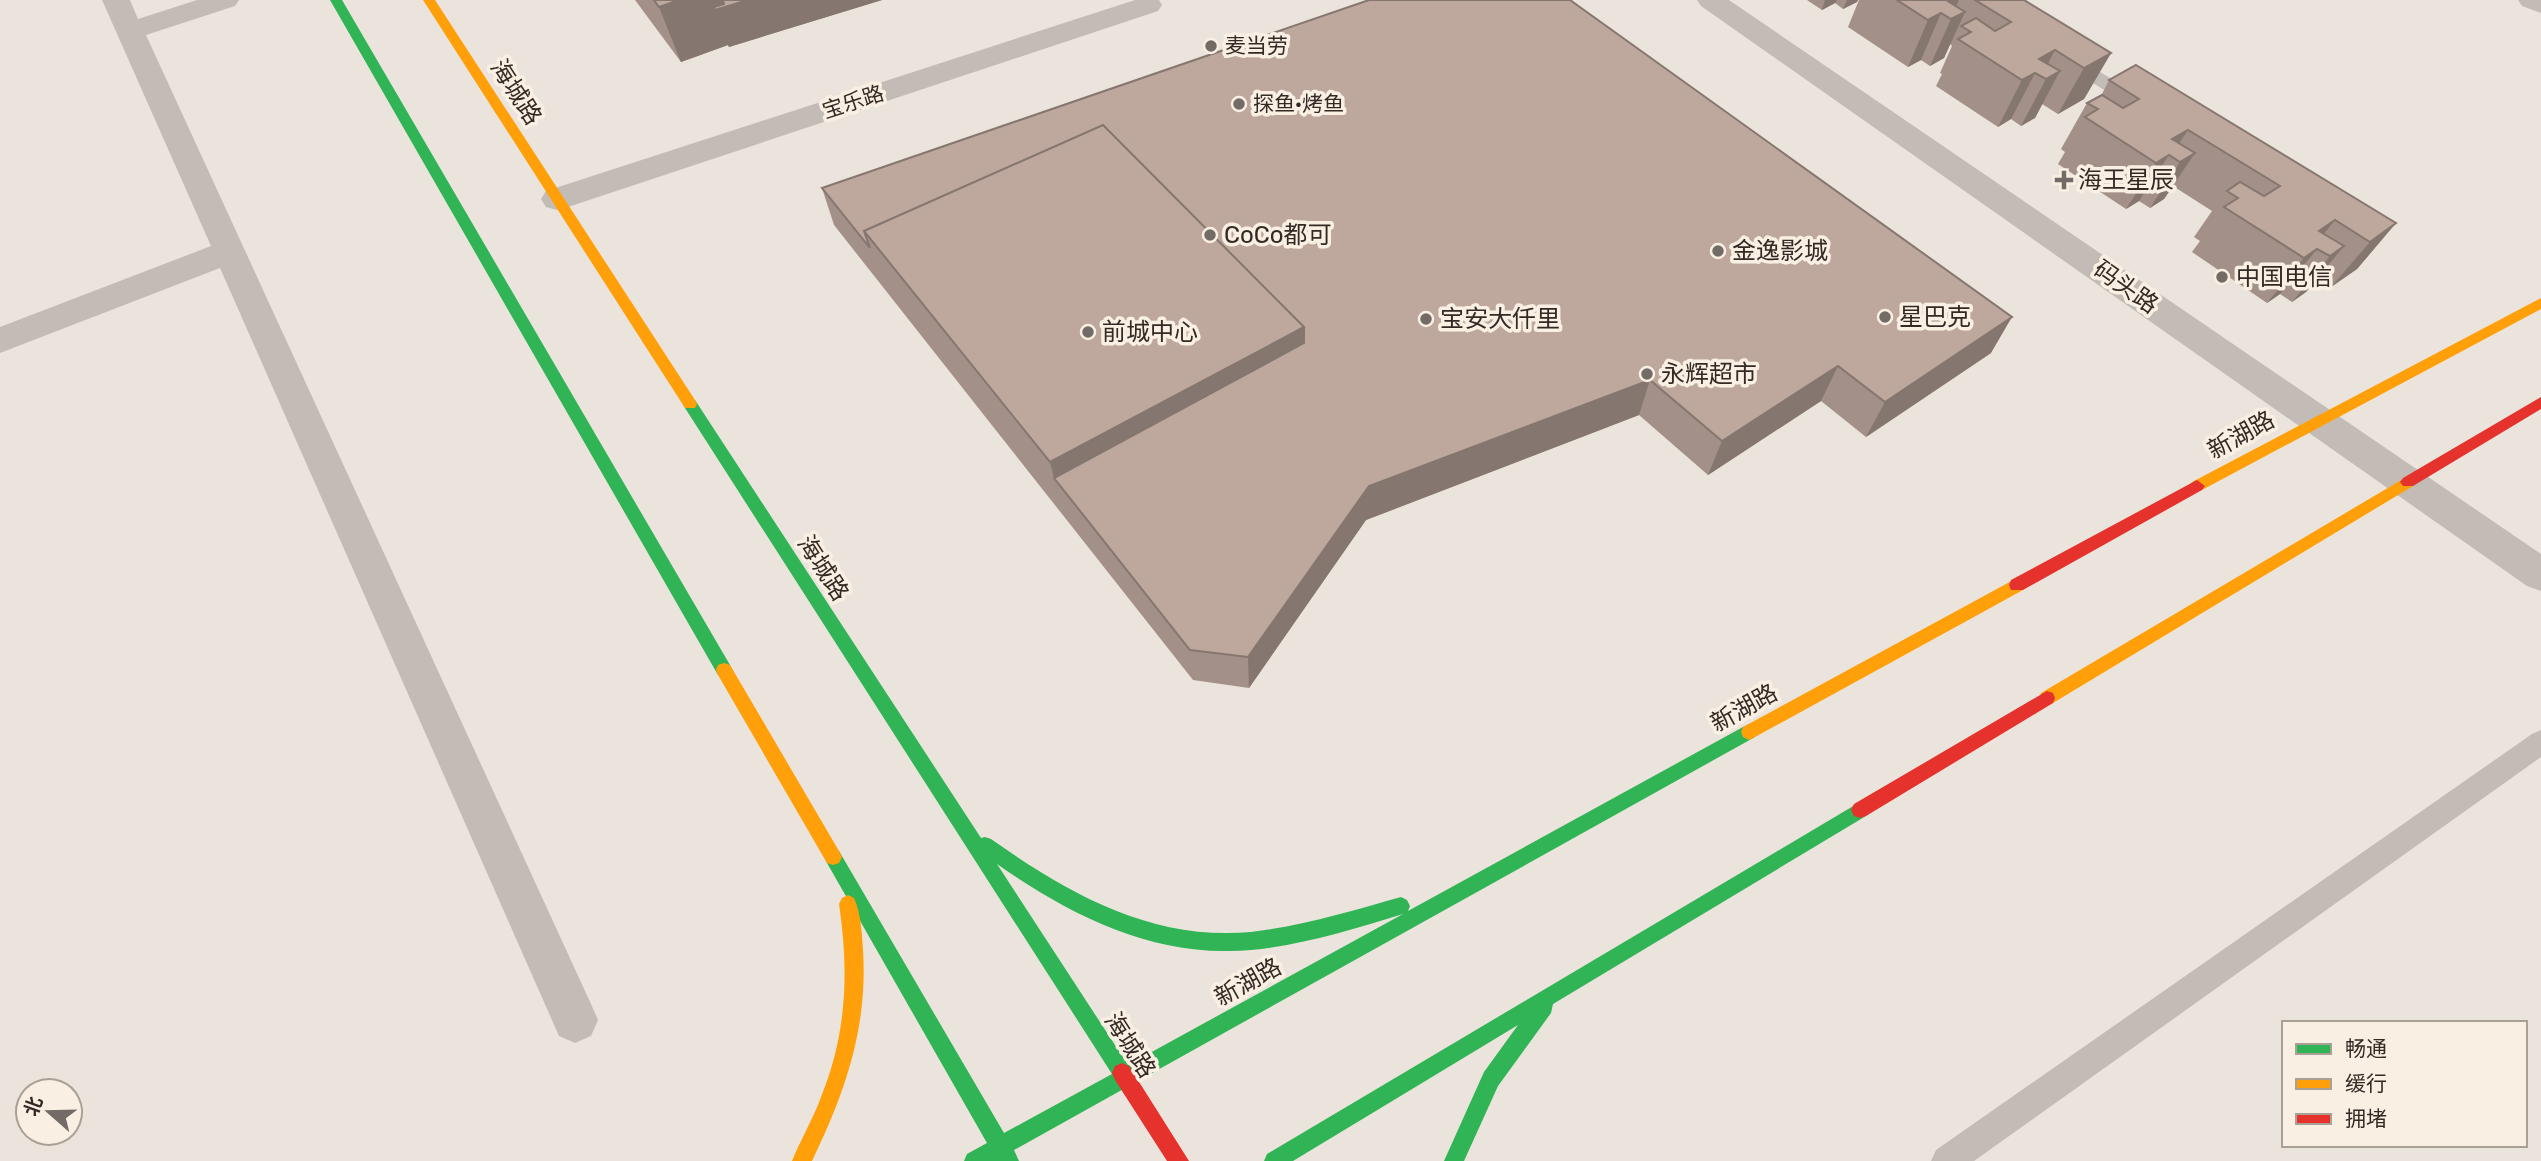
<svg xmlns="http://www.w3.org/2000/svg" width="2541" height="1161" font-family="Rubik,'Noto Sans SC',sans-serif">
<rect width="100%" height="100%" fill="#ebe4dc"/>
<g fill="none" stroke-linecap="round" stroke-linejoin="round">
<path fill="#c3bcb6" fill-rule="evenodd" d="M2068 53 2142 97 2144 101 2142 105H2128L2061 63 2059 59Z
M2541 730V757L1974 1161H1931L1936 1150 2532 734Z"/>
<path fill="#c3bcb6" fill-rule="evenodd" d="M102 0H130L138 19 197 0H239L235 6 146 35 591 1004 598 1020 591 1036 575 1043 559 1036 220 268 0 353V327L211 246Z
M1135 0H1159L1162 5 1158 11 568 207 557 210 546 207 541 199 546 191Z
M1697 0H1729L2541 554V591L2527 586 1701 6Z
M2518 0H2541V13L2522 6Z"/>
<path fill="#30b455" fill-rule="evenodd" d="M330 0H342L730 665 732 670 730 675 724 677 718 675Z
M690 399 695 400 981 838 985 837 991 839C1069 894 1152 941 1251 932 1302 926 1352 911 1401 897L1407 900 1410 906 1408 911 1743 727 1749 724 1755 727 1757 732 1755 737 1014 1150 1019 1161H964L967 1154 987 1143 827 863 824 857 827 851 833 849 839 851 1004 1133 1112 1074 685 408 683 404ZM997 864C1065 912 1145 953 1230 951 1288 950 1347 931 1403 914L1128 1065Z
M1860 802 1866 804 1869 810 1866 816 1553 1004 1551 1013 1498 1086 1464 1161H1444L1484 1072 1518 1025 1293 1161H1264L1267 1154Z"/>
<path fill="#ff9f0a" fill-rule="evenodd" d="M423 0H435L695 400 697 404 695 408H685Z
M2541 298V309L2202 490H2192L2189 486 2192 482Z
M2408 476 2413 478 2416 482 2413 486 2053 703 2047 705 2041 703 2039 698 2041 693Z
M2017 578 2023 580 2025 585 2023 590 1755 737 1749 740 1743 737 1741 732 1743 727Z
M724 663 730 665 839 851 842 857 839 863 833 865 827 863 718 675 716 670 718 665Z
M848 895 854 898C861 913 862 934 863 950 868 1027 845 1093 812 1161H792C801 1139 813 1119 821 1097 847 1033 849 971 839 904L842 898Z"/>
<path fill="#e5322d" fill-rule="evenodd" d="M2541 397V409L2413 486H2403L2400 482 2403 478Z
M2197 480 2205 486 2202 490 2023 590H2011L2009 585 2011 580Z
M2047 691 2053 693 2055 698 2053 703 1866 816 1860 818 1854 816 1851 810 1854 804Z
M1122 1063 1129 1066 1189 1161H1167L1115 1080 1112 1073 1115 1066Z"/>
</g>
<path fill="#a39088" d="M635 0H882L729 47 728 45 681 62Z
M1807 0H1858L1857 2 1843 9 1835 3 1822 10Z
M1859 0H2024L2111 53 2084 99 2058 114 2042 104 2035 118 2021 126 2011 119 1998 127 1936 86 1942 74 1940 73 1952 46 1950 44 1944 58 1930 66 1921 60 1908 67 1848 27Z
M2109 80 2396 223 2357 269 2331 287 2317 278 2306 292 2292 302 2280 294 2267 303 2192 252 2200 241 2194 237 2212 211 2173 186 2164 199 2150 208 2139 201 2126 209 2058 164 2065 152 2061 149 2087 103 2101 96Z
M822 188 1991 353 1866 437 1821 401 1708 475 1639 415 1366 520 1249 688 1193 680 834 225Z"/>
<path fill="#85766f" d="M679 0H882L729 47 728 45 681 62 659 7Z
M1825 0H1837L1835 3 1822 10Z
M1847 0H1858L1857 2 1843 9Z
M1946 0H1959L1950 19 1941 13 1921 60 1908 67 1928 20Z
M1965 12 1944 58 1930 66 1951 19Z
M2055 50 2041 77 2035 73 2011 119 1998 127 2022 80 2039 59Z
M2111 53 2084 99 2058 114 2084 68Z
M2060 71 2035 118 2021 126 2046 79Z
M2188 130 2171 156 2169 155 2139 201 2126 209 2172 139Z
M2195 153 2164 199 2150 208 2180 162Z
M2335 220 2306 256 2317 249 2280 294 2267 303 2304 258 2319 231Z
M2396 223 2357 269 2331 287 2370 242Z
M2344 246 2306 292 2292 302 2330 256Z
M2012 317 1991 353 1866 437 1885 402Z
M1304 327 1303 379 1054 478 1050 462Z
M1838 366 1821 401 1708 475 1722 441Z
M1650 380 1639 415 1366 520 1249 688 1248 657 1369 486Z"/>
<path fill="#bea89e" stroke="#85766f" stroke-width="2" d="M654 0H679L659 7Z
M723 0H748L715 10 714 7 724 4Z
M1369 0H1570L2012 317 1885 402 1838 366 1722 441 1650 380 1369 486 1248 657 1190 650 1054 478 1304 343V327L1103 125 864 231 870 248 822 188Z
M1897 0H1946L1965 12 1951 19 1941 13 1928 20Z
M1975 0H2024L2111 53 2084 68 2055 50 2039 59 2060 71 2046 79 2035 73 2022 80 1958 39 1971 32 1961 26 1976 18 1995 31 2011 22Z
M2136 65 2396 223 2370 242 2335 220 2319 231 2344 246 2330 256 2317 249 2304 258 2224 207 2238 198 2227 191 2240 182 2264 196 2280 186 2188 130 2172 139 2195 153 2180 162 2169 155 2156 163 2085 117 2098 109 2087 103 2102 95 2123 108 2139 99 2109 80Z
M1103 125 1304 327 1050 462 864 231Z"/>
<g fill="#736b65" stroke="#f9efe2" stroke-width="2.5">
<circle cx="1211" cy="46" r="7"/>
<circle cx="1239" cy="104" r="7"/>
<path d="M2060.5 169.5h7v7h7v7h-7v7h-7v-7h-7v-7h7z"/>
<circle cx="1210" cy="235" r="7"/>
<circle cx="1718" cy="251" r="7"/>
<circle cx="2222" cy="277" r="7"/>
<circle cx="1885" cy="317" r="7"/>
<circle cx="1426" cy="319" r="7"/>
<circle cx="1088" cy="332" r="7"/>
<circle cx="1647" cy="374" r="7"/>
</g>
<g text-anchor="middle" stroke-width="7" stroke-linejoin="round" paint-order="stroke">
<g font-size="21" fill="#332a25" stroke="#f9efe2" text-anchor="start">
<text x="1225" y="53">麦当劳</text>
<text x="1253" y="111">探鱼·烤鱼</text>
</g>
<g font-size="21" fill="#332a25" stroke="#f9efe2">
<text transform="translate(853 102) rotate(-18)" y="7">宝乐路</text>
</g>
<g font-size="24" fill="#332a25" stroke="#f9efe2">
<text transform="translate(516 92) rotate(57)" y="8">海城路</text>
<text transform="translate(2126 287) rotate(35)" y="8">码头路</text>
<text transform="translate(2241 435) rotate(-29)" y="8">新湖路</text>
<text transform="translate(823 568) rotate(57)" y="8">海城路</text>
<text transform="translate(1744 708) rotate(-29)" y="8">新湖路</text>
<text transform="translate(1248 982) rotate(-29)" y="8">新湖路</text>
<text transform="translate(1130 1045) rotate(57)" y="8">海城路</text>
</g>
<g font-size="24" fill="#332a25" stroke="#f9efe2" text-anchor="start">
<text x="2078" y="188">海王星辰</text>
<text x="1224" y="243">CoCo都可</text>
<text x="1732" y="259">金逸影城</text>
<text x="2236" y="285">中国电信</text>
<text x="1899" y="325">星巴克</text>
<text x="1440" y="327">宝安大仟里</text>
<text x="1102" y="340">前城中心</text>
<text x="1661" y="382">永辉超市</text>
</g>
</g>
<rect x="2282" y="1021" width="245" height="126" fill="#f9efe2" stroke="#aaa096" stroke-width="2"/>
<rect x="2296" y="1044" width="35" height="10" fill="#30b455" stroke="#aaa096" stroke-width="2"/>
<text x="2345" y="1056" font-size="21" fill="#332a25">畅通</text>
<rect x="2296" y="1079" width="35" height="10" fill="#ff9f0a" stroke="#aaa096" stroke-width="2"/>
<text x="2345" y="1091" font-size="21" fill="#332a25">缓行</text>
<rect x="2296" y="1114" width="35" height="10" fill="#e5322d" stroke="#aaa096" stroke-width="2"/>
<text x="2345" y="1126" font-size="21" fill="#332a25">拥堵</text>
<g transform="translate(49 1112) rotate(290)"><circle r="33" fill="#f9efe2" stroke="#aaa096" stroke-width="2"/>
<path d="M0-5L12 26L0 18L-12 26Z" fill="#736b65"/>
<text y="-10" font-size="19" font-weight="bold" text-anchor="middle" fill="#332a25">北</text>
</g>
</svg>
